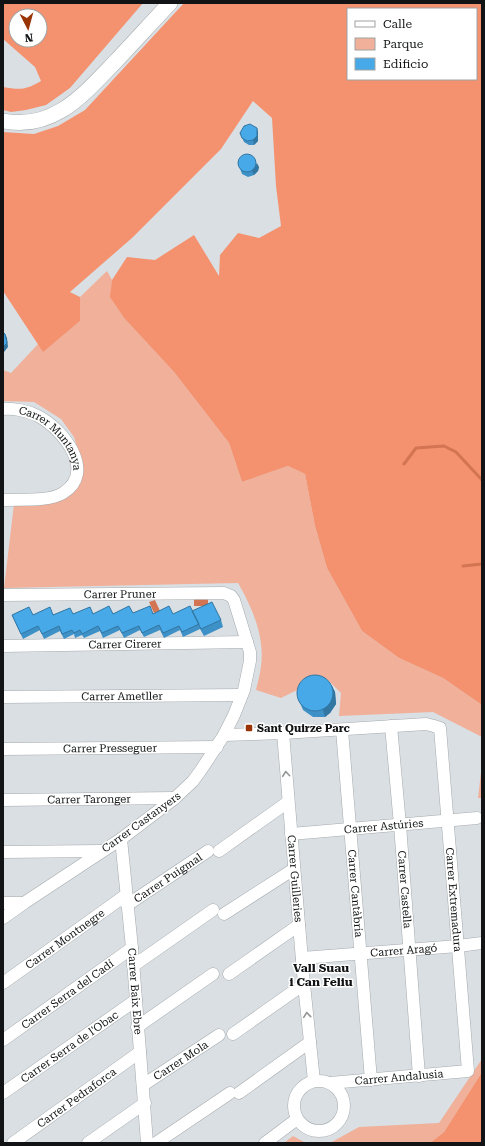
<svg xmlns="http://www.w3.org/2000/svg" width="485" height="1146" font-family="'Roboto Serif',serif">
<rect width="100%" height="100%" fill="#dadfe3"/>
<path fill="#f1b099" d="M107 271 112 280 111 298 124 318 174 372 229 443 242 482 288 466 305 474 315 526 327 568 362 631 399 658 443 678 482 705V737L433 712 339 716 341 693 329 681 317 677 299 689 281 698 256 690C258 682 260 674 261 666 265 637 252 607 238 583L4 588 14 504 42 505 58 499 81 460 74 437 61 419 34 402 3 401V370L11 373 38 344 43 351 80 321V297Z
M482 764V798H478Z
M482 1059V1072L444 1132 430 1143H330L359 1127 439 1123Z
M293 1136 306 1143H284Z"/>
<path fill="#f49270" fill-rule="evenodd" d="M3 3H143L70 88 46 105 26 110 11 112 3 110V87C20 90 26 90 41 81L35 67 3 39ZM16 16H40V40H16Z
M184 3H482V705L443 678 399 658 362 631 327 568 315 526 305 474 288 466 242 482 229 443 174 372 124 318 110 297 112 280 127 257 155 260 194 235 219 276 220 255 238 233 259 238 281 226 276 186 272 118 253 101 221 149 132 238 70 292 80 297V321L43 352 3 291V132L34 134 58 126 85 110ZM348 9H476V79H348Z
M482 1072V1143H430L444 1132Z"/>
<path fill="#d37453" d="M194 599H208V606H194Z
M155 600 160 611 154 613 149 602Z"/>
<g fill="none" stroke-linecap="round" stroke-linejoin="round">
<path stroke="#d37453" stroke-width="3" d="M404 464 416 448 444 446 456 452 482 480
M463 566 482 564"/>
<g stroke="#a5aaad" stroke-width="13">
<g id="minor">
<path id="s1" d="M3 409C14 408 28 411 38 416 63 429 97 472 63 493 49 502 20 499 3 500"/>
<path id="s2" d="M3 595 224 593 231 596 234 600 250 652V661L244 690 234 715 224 735 201 770 193 781 175 798 121 839 24 903 3 918"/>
<path id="s3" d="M3 646 247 642"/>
<path id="s4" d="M3 697 241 695"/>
<path id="s5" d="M391 726 400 825 419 1076"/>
<path id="s6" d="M342 730 371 1080"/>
<path id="s7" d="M283 733 426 724 434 726 440 728 468 1071 330 1083"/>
<path id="s8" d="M224 735 283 733 304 984 314 1081"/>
<path id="s9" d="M3 749 217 747"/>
<path id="s10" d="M3 800 175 798"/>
<path id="s11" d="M291 834 477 818"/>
<path id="s12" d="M121 839 132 948 147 1143"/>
<path d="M219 851 288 802"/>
<path d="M3 852 101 851"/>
<path d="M3 903H24"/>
<path id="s13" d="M127 905 208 851"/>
<path d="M224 914 294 869"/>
<path id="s14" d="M302 958 458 946 482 943"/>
<path d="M133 966 213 910"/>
<path d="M229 974 299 925"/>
<path id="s15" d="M3 983 126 895"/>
<path d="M137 1027 213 974"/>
<path d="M233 1034 304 984"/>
<path id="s16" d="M3 1040 132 948"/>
<circle cx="319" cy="1106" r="25"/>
<path id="s17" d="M143 1085 219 1035"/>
<path id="s18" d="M3 1093 136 1000"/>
<path d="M239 1093 310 1042"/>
<path id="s19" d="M13 1143 140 1052"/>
<path d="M88 1143 145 1103"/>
<path d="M156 1143 230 1093"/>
<path d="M265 1143 297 1119"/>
</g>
</g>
<g stroke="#a5aaad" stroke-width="16">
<path id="major" d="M3 121C54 131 84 94 116 61 134 42 152 22 170 3"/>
</g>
<use href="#minor" stroke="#fff" stroke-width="12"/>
<use href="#major" stroke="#fff" stroke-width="15"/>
</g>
<path fill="#3d91c7" d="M257 128 258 133V141L254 145H249L244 142 240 133Z
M238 163 259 167 258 171 254 175 248 177 242 174Z
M193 611 221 620 223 627 204 636 200 629 183 637 180 630 164 638 160 630 144 637 140 630 124 638 120 630 103 638 100 631 84 638 82 635 75 638 74 634 64 639 60 631 44 639 40 630 23 639 12 615 133 613 173 614Z
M332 686 335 692 336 704 330 713 325 717H313L303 710 298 698Z"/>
<path fill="#3276a2" d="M257 128 258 133V141L254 145 253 140Z
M257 163 259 167 258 171 254 175 252 171Z
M5 334 7 338 8 347 4 352 3 347Z
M332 686 335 692 336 704 330 713 325 717 323 710Z"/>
<path fill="#47a9e7" stroke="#3276a2" d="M250 124 257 128V136L253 140 247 141 242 138 240 133 244 126Z
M238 163a9 9 0 1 1 18 0a9 9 0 1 1-18 0Z
M3 332 5 334 7 343 3 347Z
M212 602 221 620 201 629 192 611Z
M109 606 113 614 129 606 133 613 150 606 153 614 169 606 173 614 190 606 199 624 182 632 179 626 163 633 159 625 142 633 139 626 122 633 118 626 102 633 98 626 82 634 80 630 74 633 72 630 62 634 59 626 42 634 38 626 21 634 12 615 29 607 33 615 50 607 53 615 70 608 73 614 90 607 93 614Z
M297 693a18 18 0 1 1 36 0a18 18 0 1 1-36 0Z"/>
<defs><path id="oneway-chevron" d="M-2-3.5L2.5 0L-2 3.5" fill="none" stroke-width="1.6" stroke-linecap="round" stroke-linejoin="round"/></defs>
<g stroke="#949595">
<use href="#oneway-chevron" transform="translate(286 774) rotate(-95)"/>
<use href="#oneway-chevron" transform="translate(307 1015) rotate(-96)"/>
</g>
<rect fill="#993405" stroke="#fff" stroke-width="1.5" x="245" y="724" width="8" height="8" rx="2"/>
<g text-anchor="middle" stroke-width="3" stroke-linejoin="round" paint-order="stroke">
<g font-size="11" fill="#111314" stroke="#fff">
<text dy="4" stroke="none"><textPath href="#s1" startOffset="61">Carrer Muntanya</textPath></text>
<text dy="4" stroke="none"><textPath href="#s2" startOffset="117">Carrer Pruner</textPath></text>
<text dy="4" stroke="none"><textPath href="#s3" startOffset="122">Carrer Cirerer</textPath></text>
<text dy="4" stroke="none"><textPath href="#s4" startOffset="119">Carrer Ametller</textPath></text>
<text dy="4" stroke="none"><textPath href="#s9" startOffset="107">Carrer Presseguer</textPath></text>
<text dy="4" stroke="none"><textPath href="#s10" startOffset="86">Carrer Taronger</textPath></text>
<text transform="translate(141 822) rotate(-36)" y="4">Carrer Castanyers</text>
<text dy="4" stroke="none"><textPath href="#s11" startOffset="93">Carrer Astúries</textPath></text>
<text dy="4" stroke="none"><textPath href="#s13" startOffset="49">Carrer Puigmal</textPath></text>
<text dy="4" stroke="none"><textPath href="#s8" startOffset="205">Carrer Guilleries</textPath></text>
<text dy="4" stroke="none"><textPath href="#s5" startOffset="164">Carrer Castella</textPath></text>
<text dy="4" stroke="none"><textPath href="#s6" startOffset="164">Carrer Cantàbria</textPath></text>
<text dy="4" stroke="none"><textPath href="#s7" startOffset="330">Carrer Extremadura</textPath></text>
<text dy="4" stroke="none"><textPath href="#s15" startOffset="76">Carrer Montnegre</textPath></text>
<text dy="4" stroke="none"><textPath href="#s14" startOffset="102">Carrer Aragó</textPath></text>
<text dy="4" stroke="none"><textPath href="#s12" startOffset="153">Carrer Baix Ebre</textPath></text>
<text dy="4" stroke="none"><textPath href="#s16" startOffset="79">Carrer Serra del Cadí</textPath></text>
<text dy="4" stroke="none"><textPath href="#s18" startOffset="81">Carrer Serra de l'Obac</textPath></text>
<text dy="4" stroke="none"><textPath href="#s17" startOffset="45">Carrer Mola</textPath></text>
<text transform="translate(399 1077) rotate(-5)" y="4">Carrer Andalusia</text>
<text dy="4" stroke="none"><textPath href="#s19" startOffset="78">Carrer Pedraforca</textPath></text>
</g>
<g font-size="11" font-weight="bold" fill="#111314" stroke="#fff" text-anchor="start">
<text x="257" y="732">Sant Quirze Parc</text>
</g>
<g font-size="12" font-weight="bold" fill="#111314" stroke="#fff">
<text x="321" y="972">Vall Suau<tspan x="321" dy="14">i Can Feliu</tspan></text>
</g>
</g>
<rect width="485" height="1146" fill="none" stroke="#111314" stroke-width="8"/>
<rect x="347" y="8" width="130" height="72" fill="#ffffff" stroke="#a0a1a1"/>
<rect x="355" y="21" width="20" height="6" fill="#ffffff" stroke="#a0a1a1"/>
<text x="383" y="28" font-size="12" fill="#111314">Calle</text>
<rect x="355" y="38" width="20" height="12" fill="#f1b099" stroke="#a0a1a1"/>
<text x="383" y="48" font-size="12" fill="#111314">Parque</text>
<rect x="355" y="58" width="20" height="12" fill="#47a9e7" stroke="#a0a1a1"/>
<text x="383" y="68" font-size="12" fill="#111314">Edificio</text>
<g transform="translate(28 28) rotate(174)"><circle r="19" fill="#ffffff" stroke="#a0a1a1"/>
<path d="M0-3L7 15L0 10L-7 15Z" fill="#993405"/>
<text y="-6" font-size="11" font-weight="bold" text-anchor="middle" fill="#111314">N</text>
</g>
</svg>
